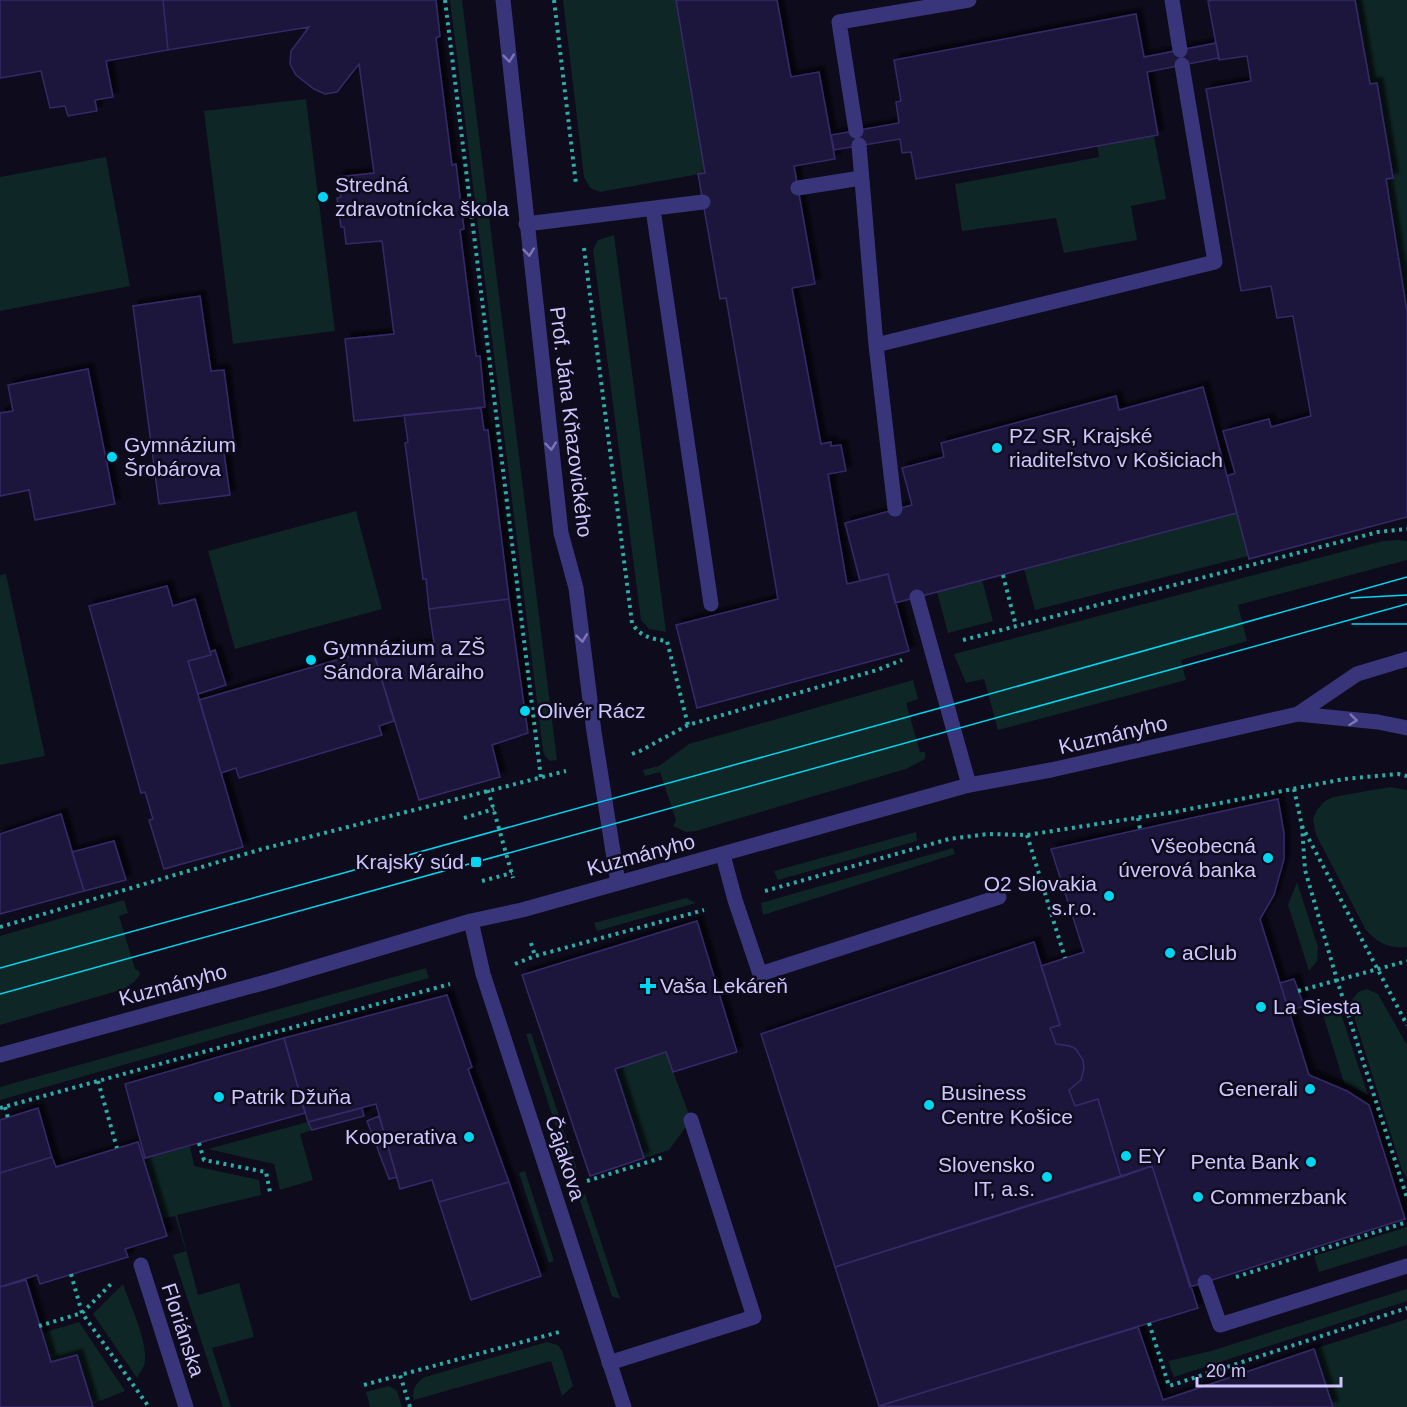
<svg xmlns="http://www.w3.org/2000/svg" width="1407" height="1407" font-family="Helvetica,sans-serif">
<defs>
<filter id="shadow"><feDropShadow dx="5.5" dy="-5.5" stdDeviation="1.5" flood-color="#0009"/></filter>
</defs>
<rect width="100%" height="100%" fill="#0e0b1c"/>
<path fill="#0e2625" d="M450 0H462L557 760 550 761 545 756 543 750Z
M563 0H676L705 173 600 192 590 188 584 177Z
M1355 0H1407V312L1386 179 1377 83 1370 84Z
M306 99 335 331 233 344 204 111Z
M1154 136 1166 199 1131 206 1137 240 1064 253 1056 218 962 231 955 184 1099 157 1097 146Z
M106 157 130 286 0 311V177Z
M614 235 666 632 649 629 641 620 593 250 598 240Z
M356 511 382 609 235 649 208 551Z
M1237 513 1248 556 1035 610 1024 569Z
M1399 540 1407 541V560L1238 605 1247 641 1181 660 1186 680 998 730 984 679 966 683 954 654 1383 541Z
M6 574 45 756 0 765V575Z
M982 580 993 621 948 633 937 592Z
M913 680 918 699 906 703 920 752H925V759L906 769 696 831 686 832 673 826 676 820 660 772 645 776 643 770 659 766 689 744Z
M1390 787 1407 790V947C1389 949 1378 943 1366 930L1316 835 1313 819 1317 810 1325 801 1333 797Z
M916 832 917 841 778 880 774 871Z
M953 848 955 854 763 915 761 903Z
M1297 882 1318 947 1317 961 1309 971 1288 905Z
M686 898 696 903 597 931 594 923Z
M124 900 128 913 119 916 135 969 139 971 140 975 134 982 124 989 0 1025V936Z
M426 968 429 978 0 1100V1087Z
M1367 989 1378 994 1407 1045V1178L1402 1170 1352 1010V1000L1358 992Z
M1320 1005 1329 1006 1341 1014 1368 1095 1344 1083Z
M531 1033 577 1169 570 1171 526 1034Z
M666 1052 691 1120 669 1150 644 1158 615 1069Z
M308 1122 312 1130 300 1134 313 1180 280 1190 274 1164 208 1149Z
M190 1146 194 1166 259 1180 261 1195 177 1215 198 1295 239 1283 254 1337 212 1348 231 1407H223L173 1255 186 1251 175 1216 162 1219 140 1149 143 1148 146 1158Z
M525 1171 554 1261 549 1263 519 1173Z
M585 1194 620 1299 612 1296 578 1195Z
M1407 1227V1245L1319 1272 1314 1256Z
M123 1284C130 1305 150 1345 144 1366 142 1370 139 1374 137 1378L93 1314Z
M1407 1289V1301L1174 1377 1168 1361 1211 1351Z
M1407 1319V1407H1333L1314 1349Z
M79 1322 125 1391 92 1404 77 1355 51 1362 42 1333Z
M547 1342 558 1345 562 1351 573 1386 562 1396 551 1361 414 1400C411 1390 416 1382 425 1377Z
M389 1386 397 1391 402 1407H370L366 1392Z"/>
<path fill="#1f173d" stroke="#362969" stroke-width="1.5" filter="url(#shadow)" d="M0 0H163L168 50 106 61 113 97 95 100 97 111 68 116 65 106 50 108 41 71 0 78Z
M163 0H436L440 36 436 38 452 165 456 164 464 229 460 230 476 356H480L485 407 354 421 345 339 394 334 382 241 346 244 344 227H341L337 198 341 197 338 177 374 173 359 64 337 92 325 94 314 89 296 75 290 64 291 51 309 27 168 50Z
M676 0H777L791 77 819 72 835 159 794 166 815 284 792 288 821 444 831 442V446L841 445 846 471 828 474 847 584 888 574 909 651 697 708 676 625 778 599 726 298 720 299 698 174 705 173Z
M1213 0H1355L1370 84 1377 83 1393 178 1386 179 1407 312V517L1249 559 1227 476 1235 473 1223 431 1269 419 1271 427 1311 416 1293 316 1277 318 1271 286 1241 291 1206 89 1251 81 1247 56 1219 60 1208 1Z
M1136 14 1144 57 1216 43 1219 58 1147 72 1158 135 916 179 911 152 902 153 900 139 834 150 831 135 899 123 896 102 901 101 894 60Z
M200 296 211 371 224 370 235 451 224 453 230 495 159 504 133 306Z
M88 369 115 504 35 520 29 490 0 496V413L13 411 8 385Z
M1203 387 1237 513 895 603 888 574 860 581 845 523 912 505 902 468 944 457 941 443 1116 396 1119 410Z
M481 408 484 430H488L509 599 429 609 426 579H423L405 443 408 442 404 415Z
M167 586 173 606 195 599 211 655 188 661 243 847 164 869 149 820 153 819 145 792 141 793 89 606Z
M509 599 528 733 492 745 500 777 419 800 374 654 364 656V652L394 644 396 648 434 643 429 609Z
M215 650 226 685 198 694 188 661 211 655 210 652Z
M364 652V656L374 654 394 721 379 726 382 735 239 778 236 768 221 773 199 700Z
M1278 799 1284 833V859L1274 895 1260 919 1309 1075 1347 1091 1369 1105 1405 1219 1190 1287 1152 1166 1121 1177 1098 1099 1075 1106 1069 1090 1081 1080 1084 1068 1083 1060 1076 1049 1070 1046 1056 1044 1050 1028 1060 1025 1041 966 1084 952 1051 849Z
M61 814 84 891 0 914V834Z
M114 841 126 880 84 891 72 852Z
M697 921 737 1052 673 1072 666 1052 615 1069 644 1158 590 1176 522 975Z
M1034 942 1060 1025 1050 1028 1056 1044 1070 1046 1076 1049 1083 1060 1084 1068 1081 1080 1069 1090 1075 1106 1098 1099 1121 1177 835 1267 761 1034Z
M1294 979 1304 1006 1289 1011 1280 983Z
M447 995 472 1067 468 1069 509 1182 439 1202 432 1180 400 1189 376 1104 308 1122 284 1038Z
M284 1038 305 1113 145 1158 125 1084Z
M38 1108 52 1157 0 1173V1120Z
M362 1108 364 1116 312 1130 308 1122Z
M379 1116 397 1177 389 1179 367 1121Z
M138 1142 167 1236 125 1249 128 1257 40 1284 37 1275 0 1287V1173L52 1157 56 1167Z
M1152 1166 1198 1308 879 1406 835 1267Z
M509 1182 541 1276 471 1300 439 1202Z
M26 1280 51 1362 77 1355 93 1407H0V1287Z
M1138 1327 1163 1400 1314 1349 1333 1407 879 1406Z"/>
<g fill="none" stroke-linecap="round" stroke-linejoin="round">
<path stroke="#2cada7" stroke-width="4" stroke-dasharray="3 4.5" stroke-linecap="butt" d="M445 0 541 778
M554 0 576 184
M584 248 632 623C640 637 652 639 667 641L688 725
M1003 575 1016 626
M963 640 1378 532 1407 529
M632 754 640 751 688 725 877 670 902 660
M1294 789 1302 826 1407 1025
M488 790 513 878
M464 818 494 809
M1138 818 1140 829
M1302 826 1305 870 1337 980 1407 1198
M1027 835 1065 958
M482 881 512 873
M765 891 949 839 988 834 1027 835 1174 812 1344 779 1398 774 1407 776
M0 927 262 849 566 771
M531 943 535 956
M515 964 535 956 704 910
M1298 991 1407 961
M98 1081 117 1148
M5 1107 8 1118
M0 1108 450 984
M199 1143 204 1160 266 1172 270 1192
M587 1181 664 1157
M71 1274 82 1313 149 1407
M1236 1277 1407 1222
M1149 1323 1169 1386 1407 1308
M39 1326 82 1313 111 1284
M364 1385 400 1375
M410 1407 400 1375 563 1331"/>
<path stroke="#39357b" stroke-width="15" d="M1172 0 1180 50
M856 131 839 22 969 0
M859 145 876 345
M798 188 861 178
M653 209 711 604
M526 224 703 202
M895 509 876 345 1215 262 1182 65
M917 597 969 785
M723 855 735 900 760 974 999 897
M1205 1282 1220 1325 1407 1266
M609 1363 754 1317 691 1120"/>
<path stroke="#39357b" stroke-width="15" d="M503 0 561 533 576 588 594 732 618 883
M1298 714 1357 674 1407 659
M471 921 483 974 624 1407
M0 1055 270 981 471 921 522 910 969 785 1051 770 1298 714 1378 722 1407 728
M141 1265 186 1407"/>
<path stroke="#00d6f1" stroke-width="1.5" d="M1351 598 1407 595
M1352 624H1407
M0 968 947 706 1407 577
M0 994 1407 604"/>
</g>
<defs><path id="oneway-chevron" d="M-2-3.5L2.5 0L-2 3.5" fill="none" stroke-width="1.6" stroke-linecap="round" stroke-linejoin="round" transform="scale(1.5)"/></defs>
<g stroke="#7c76b6">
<use href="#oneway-chevron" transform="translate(509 58) rotate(84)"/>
<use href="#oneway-chevron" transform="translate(529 252) rotate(84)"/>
<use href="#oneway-chevron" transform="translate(551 446) rotate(84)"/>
<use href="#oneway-chevron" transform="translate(582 638) rotate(83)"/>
<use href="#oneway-chevron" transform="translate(1353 720) rotate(6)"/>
</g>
<g fill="#00d6f1" stroke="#0e0b1c" stroke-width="2">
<circle cx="323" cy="197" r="6"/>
<circle cx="997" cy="448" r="6"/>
<circle cx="112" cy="457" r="6"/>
<circle cx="311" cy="660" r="6"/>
<circle cx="525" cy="711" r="6"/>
<circle cx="1268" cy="858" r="6"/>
<rect x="470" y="856" width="12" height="12" rx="3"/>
<circle cx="1109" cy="896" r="6"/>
<circle cx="1170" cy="953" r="6"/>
<path d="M645 977h6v6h6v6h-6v6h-6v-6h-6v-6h6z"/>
<circle cx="1261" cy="1007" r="6"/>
<circle cx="1310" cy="1089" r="6"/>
<circle cx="219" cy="1097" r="6"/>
<circle cx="929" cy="1105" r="6"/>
<circle cx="469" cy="1137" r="6"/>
<circle cx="1126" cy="1156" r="6"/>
<circle cx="1311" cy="1162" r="6"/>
<circle cx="1047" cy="1177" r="6"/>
<circle cx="1198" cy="1197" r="6"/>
</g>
<g text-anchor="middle" stroke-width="5" stroke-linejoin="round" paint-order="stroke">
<g font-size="21" fill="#cdc6ff" stroke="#0e0b1c" text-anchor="start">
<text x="335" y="192">Stredná<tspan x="335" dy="24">zdravotnícka škola</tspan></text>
<text x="1009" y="443">PZ SR, Krajské<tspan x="1009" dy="24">riaditeľstvo v Košiciach</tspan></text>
<text x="124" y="452">Gymnázium<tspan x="124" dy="24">Šrobárova</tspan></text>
<text x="323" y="655">Gymnázium a ZŠ<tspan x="323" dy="24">Sándora Máraiho</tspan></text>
<text x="537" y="718">Olivér Rácz</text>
<text x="1256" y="853" text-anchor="end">Všeobecná<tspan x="1256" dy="24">úverová banka</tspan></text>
<text x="464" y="869" text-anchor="end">Krajský súd</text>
<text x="1097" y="891" text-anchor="end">O2 Slovakia<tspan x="1097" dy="24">s.r.o.</tspan></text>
<text x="1182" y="960">aClub</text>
<text x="660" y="993">Vaša Lekáreň</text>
<text x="1273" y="1014">La Siesta</text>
<text x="1298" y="1096" text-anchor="end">Generali</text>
<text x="941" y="1100">Business<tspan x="941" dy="24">Centre Košice</tspan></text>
<text x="231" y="1104">Patrik Džuňa</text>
<text x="457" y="1144" text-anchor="end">Kooperativa</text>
<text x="1138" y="1163">EY</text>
<text x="1299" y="1169" text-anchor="end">Penta Bank</text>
<text x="1035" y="1172" text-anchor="end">Slovensko<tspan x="1035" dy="24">IT, a.s.</tspan></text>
<text x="1210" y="1204">Commerzbank</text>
</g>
<g font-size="21" fill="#cdc6ff" stroke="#0e0b1c">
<text transform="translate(571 422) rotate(83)" y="7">Prof. Jána Kňazovického</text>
<text transform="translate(1113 735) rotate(-13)" y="7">Kuzmányho</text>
<text transform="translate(641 855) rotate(-15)" y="7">Kuzmányho</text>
<text transform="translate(173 985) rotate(-15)" y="7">Kuzmányho</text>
<text transform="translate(565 1158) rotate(72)" y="7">Čajakova</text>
<text transform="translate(183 1330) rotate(72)" y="7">Floriánska</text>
</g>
</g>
<path d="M1197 1377v9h144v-9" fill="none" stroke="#cdc6ff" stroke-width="3"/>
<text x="1206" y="1377" font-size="18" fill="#cdc6ff" stroke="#0e0b1c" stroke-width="4.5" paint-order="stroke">20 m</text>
</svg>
